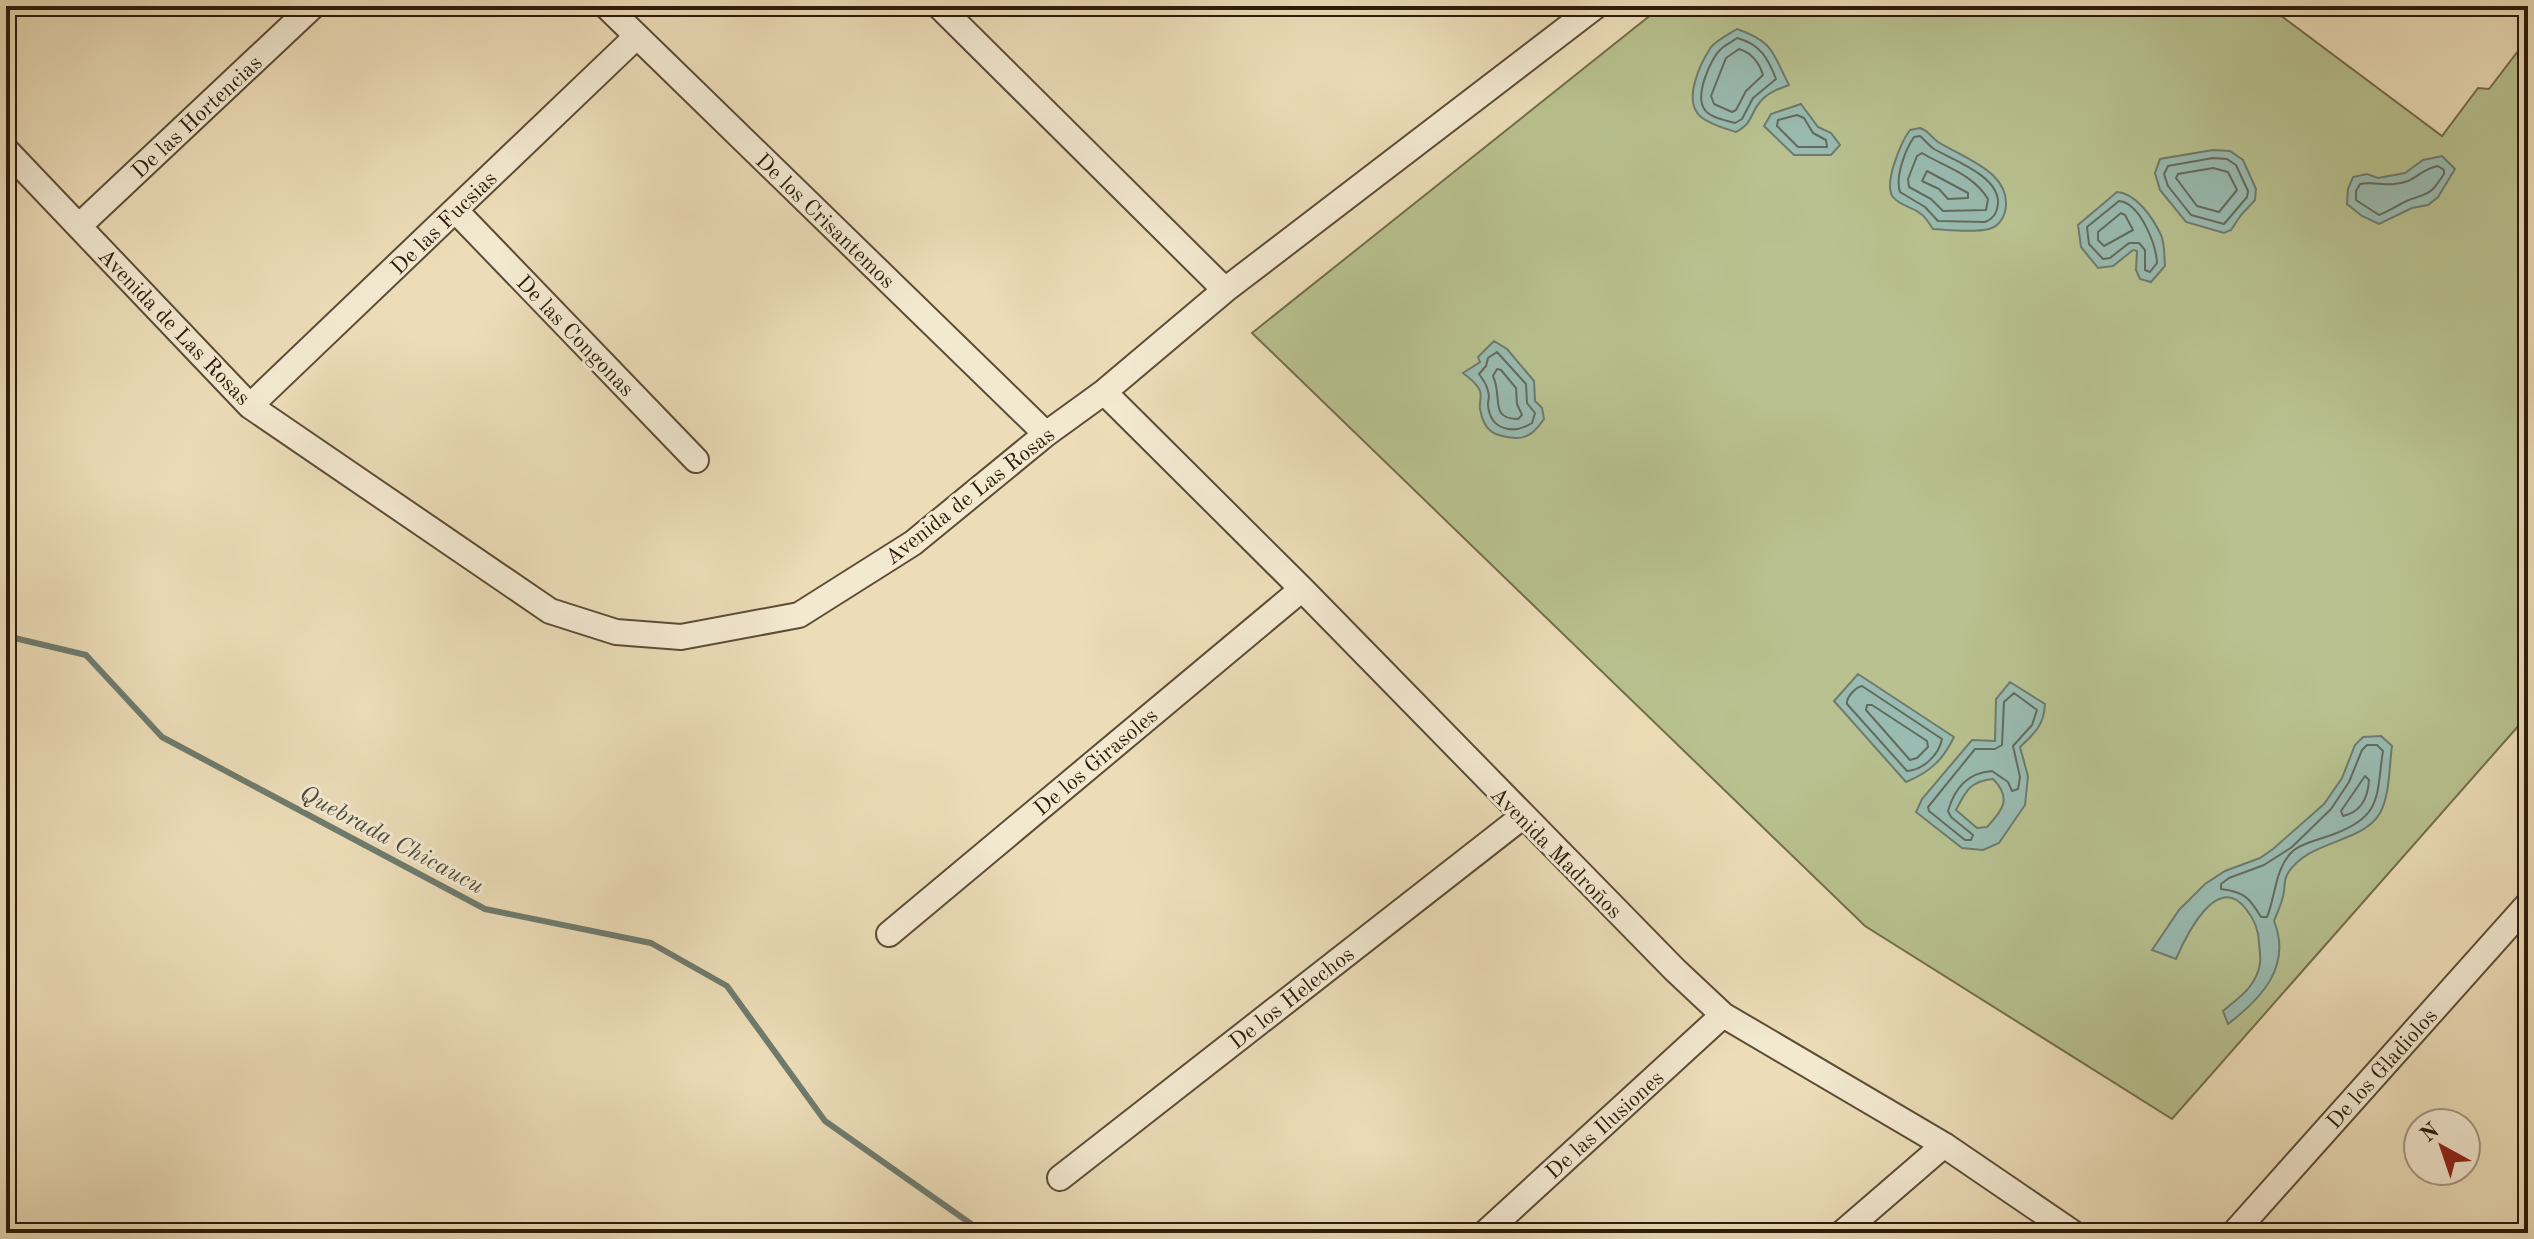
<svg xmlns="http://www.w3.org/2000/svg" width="2534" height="1239" font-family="'Old Standard TT',serif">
<rect width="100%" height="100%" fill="#ecddb8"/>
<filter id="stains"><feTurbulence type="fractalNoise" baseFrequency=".0025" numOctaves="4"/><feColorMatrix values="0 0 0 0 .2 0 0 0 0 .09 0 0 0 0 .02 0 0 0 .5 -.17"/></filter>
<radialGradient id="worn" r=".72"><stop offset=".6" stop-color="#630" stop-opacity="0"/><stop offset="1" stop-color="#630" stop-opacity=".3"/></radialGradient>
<path fill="#b8c18f" stroke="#726e4c" stroke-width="2" d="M1662 6H2268L2442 136 2478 88 2489 89 2528 38V715L2172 1119 1865 926 1252 333Z"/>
<path fill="#99bbb1" stroke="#6e7b6e" stroke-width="2" fill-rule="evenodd" d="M1737 29C1774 42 1772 52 1789 85 1778 89 1767 93 1760 102 1749 115 1754 122 1736 132 1724 128 1711 125 1701 117 1682 101 1700 64 1711 47 1717 40 1729 34 1737 29Z
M1801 104 1818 127 1831 133 1840 145 1831 155H1794L1764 126 1771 114Z
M1920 128C1929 131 1931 137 1938 142 1964 158 2014 173 2005 212 2003 220 1997 227 1989 229 1972 233 1950 230 1933 229 1930 225 1926 217 1921 214 1913 207 1900 206 1893 197 1883 184 1901 142 1910 130Z
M2213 150 2230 151 2243 160 2256 189 2255 200 2241 215 2231 230 2224 233 2186 222 2160 190 2155 173 2160 159Z
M2442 156 2455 169 2438 197 2428 205 2412 208 2379 224 2362 216 2347 204 2348 189 2353 177 2367 174 2378 178 2405 173 2423 160Z
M2117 192C2136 193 2153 218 2161 235 2165 244 2164 256 2165 266L2151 282 2140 279 2136 270 2137 251 2133 250 2113 266 2098 268 2081 247 2078 225Z
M1494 341 1507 349 1534 381 1535 401 1542 408 1544 419C1537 429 1529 439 1515 438 1494 436 1484 432 1480 409 1479 403 1482 397 1480 391 1477 383 1469 378 1463 373L1480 362 1478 357Z
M1858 674 1954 737C1943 760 1930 772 1906 782L1834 701Z
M2010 682 2045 704C2044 725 2035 733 2020 747L2028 776 2025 805 1999 843 1983 850 1962 848 1916 812 1922 799 1972 740 1995 741 1996 699ZM1993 779C2012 798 2003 810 1987 827L1977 828 1956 810C1966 791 1970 781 1993 779Z
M2381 736 2392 746C2389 767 2390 795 2380 813 2362 844 2310 839 2288 873 2284 879 2285 884 2284 891 2283 901 2278 911 2274 921 2292 966 2262 998 2228 1024L2223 1011C2236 1000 2251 990 2257 974 2262 964 2260 954 2259 943 2259 930 2254 919 2246 909 2217 870 2185 938 2176 959L2152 950 2179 910 2205 884 2225 871 2260 858 2273 849 2324 804 2342 778 2355 745 2363 737Z"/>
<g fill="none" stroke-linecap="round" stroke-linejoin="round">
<path stroke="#636b5e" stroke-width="2" d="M1737 38C1760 44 1768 58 1776 79L1753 98 1742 119 1735 123C1725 120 1711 118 1705 110 1694 97 1710 59 1721 49 1725 45 1732 42 1737 38Z
M1739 49C1752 53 1759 62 1763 75L1746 91 1736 110 1732 112 1714 104 1711 96 1726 58Z
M1797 115 1804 118 1813 133 1826 140 1827 147H1798L1777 126 1778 120Z
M1920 136C1925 140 1928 145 1934 149 1953 160 1999 176 1998 203 1997 213 1994 218 1985 222L1938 221 1925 207 1900 192C1895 177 1905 150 1914 137Z
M1922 153C1945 167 1973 174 1988 199L1986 210 1943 211 1931 199 1909 187 1908 179 1917 156Z
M2213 158 2227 159 2236 165 2248 191 2247 197 2224 224 2191 215 2168 186 2164 174 2168 166Z
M2438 166 2444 170V174C2431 194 2431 192 2409 200 2399 204 2390 211 2379 215L2356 200V191L2360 184C2376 181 2389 188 2408 181 2419 176 2425 168 2438 166Z
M2213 168 2228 172 2237 190 2219 212 2197 206 2176 178 2178 174Z
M1927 171 1968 193V198L1948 199 1939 189 1922 181Z
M2119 201C2140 203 2156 244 2157 263L2150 272 2145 270V250L2139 243H2129L2110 258 2103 259 2089 244 2087 227Z
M2121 213 2125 215 2133 230 2104 246 2098 240V232Z
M1497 352 1526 384 1527 403 1535 413 1532 423C1513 435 1490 430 1488 405 1488 400 1490 396 1488 391 1487 385 1482 378 1479 374L1486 366 1488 358Z
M1497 369 1501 370 1516 388 1517 404 1522 415 1518 419C1489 419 1503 398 1493 376Z
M1862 686 1942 739C1939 755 1923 770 1907 771L1847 704C1846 697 1856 687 1862 686Z
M2014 693 2037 710 2032 725 2013 746 2020 777 2018 789 2012 791 2008 782 1992 771C1968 773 1955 787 1948 811L1951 817 1973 835 1971 840H1965L1929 811 1928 807 1975 749H1995L2002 745 2004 702Z
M1867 705H1872L1927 741 1928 747 1917 758 1910 760 1866 710Z
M2377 745 2383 751C2376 795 2383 816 2334 834 2322 839 2304 842 2294 850 2275 866 2276 895 2267 917H2261C2249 897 2244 892 2221 889V884L2229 878 2264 865 2292 847 2331 809 2349 782 2362 750 2367 745Z
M2365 776 2369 780C2368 798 2361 812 2343 816L2341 811Z"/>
<path stroke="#6e7b6e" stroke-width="6" d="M6 636 86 655 162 737 485 909 651 943 727 986 825 1121 984 1233"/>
<g stroke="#5d4c36" stroke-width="28">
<path id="street" d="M606 6 1046 434
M939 6 1225 290
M6 150 250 406 550 611 616 632 681 637 799 615 913 543 1046 434 1104 392 1225 290 1596 6
M456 211 696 460
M79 226 313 6
M1104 392 1302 589 1675 970 1723 1015 1944 1145 2073 1233
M250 406 636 37
M889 934 1302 589
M1060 1178 1522 817
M1485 1233 1723 1015
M1842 1233 1944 1145
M2234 1233 2528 904"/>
</g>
<use href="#street" stroke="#f3e9d1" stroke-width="24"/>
</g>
<g text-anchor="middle" stroke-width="6" stroke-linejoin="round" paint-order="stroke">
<g font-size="22" fill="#2d1b0a" stroke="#f3e9d1">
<text transform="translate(196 116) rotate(-43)" y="8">De las Hortencias</text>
<text transform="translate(826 220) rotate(44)" y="8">De los Crisantemos</text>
<text transform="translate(443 222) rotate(-44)" y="8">De las Fucsias</text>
<text transform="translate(175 326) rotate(46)" y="8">Avenida de Las Rosas</text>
<text transform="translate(576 335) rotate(46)" y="8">De las Congonas</text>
<text transform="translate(969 495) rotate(-38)" y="8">Avenida de Las Rosas</text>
<text transform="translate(1095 761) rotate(-40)" y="8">De los Girasoles</text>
<text transform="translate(1557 852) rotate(45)" y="8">Avenida Madroños</text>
<text transform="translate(1291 997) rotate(-38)" y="8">De los Helechos</text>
<text transform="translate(2381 1068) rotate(-48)" y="8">De los Gladiolos</text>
<text transform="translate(1604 1124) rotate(-42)" y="8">De las Ilusiones</text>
</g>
<g font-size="24" font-style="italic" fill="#4d4b3c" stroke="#f3e9d1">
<text transform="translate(392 839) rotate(28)" y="8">Quebrada Chicaucu</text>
</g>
</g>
<rect width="2534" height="1239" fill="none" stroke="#ecddb8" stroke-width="32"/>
<rect x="8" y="8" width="2518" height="1223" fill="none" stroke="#2d1b0a" stroke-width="4"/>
<rect x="16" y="16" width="2502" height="1207" fill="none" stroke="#2d1b0a" stroke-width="2"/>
<g transform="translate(2442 1147) rotate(320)"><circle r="38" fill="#f3e9d1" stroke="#a49781" stroke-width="2"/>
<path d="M0-6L14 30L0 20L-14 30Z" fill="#8f2418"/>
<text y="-12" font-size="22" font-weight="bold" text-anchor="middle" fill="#2d1b0a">N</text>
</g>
<rect width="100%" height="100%" filter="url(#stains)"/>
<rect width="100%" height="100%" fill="url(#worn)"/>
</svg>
